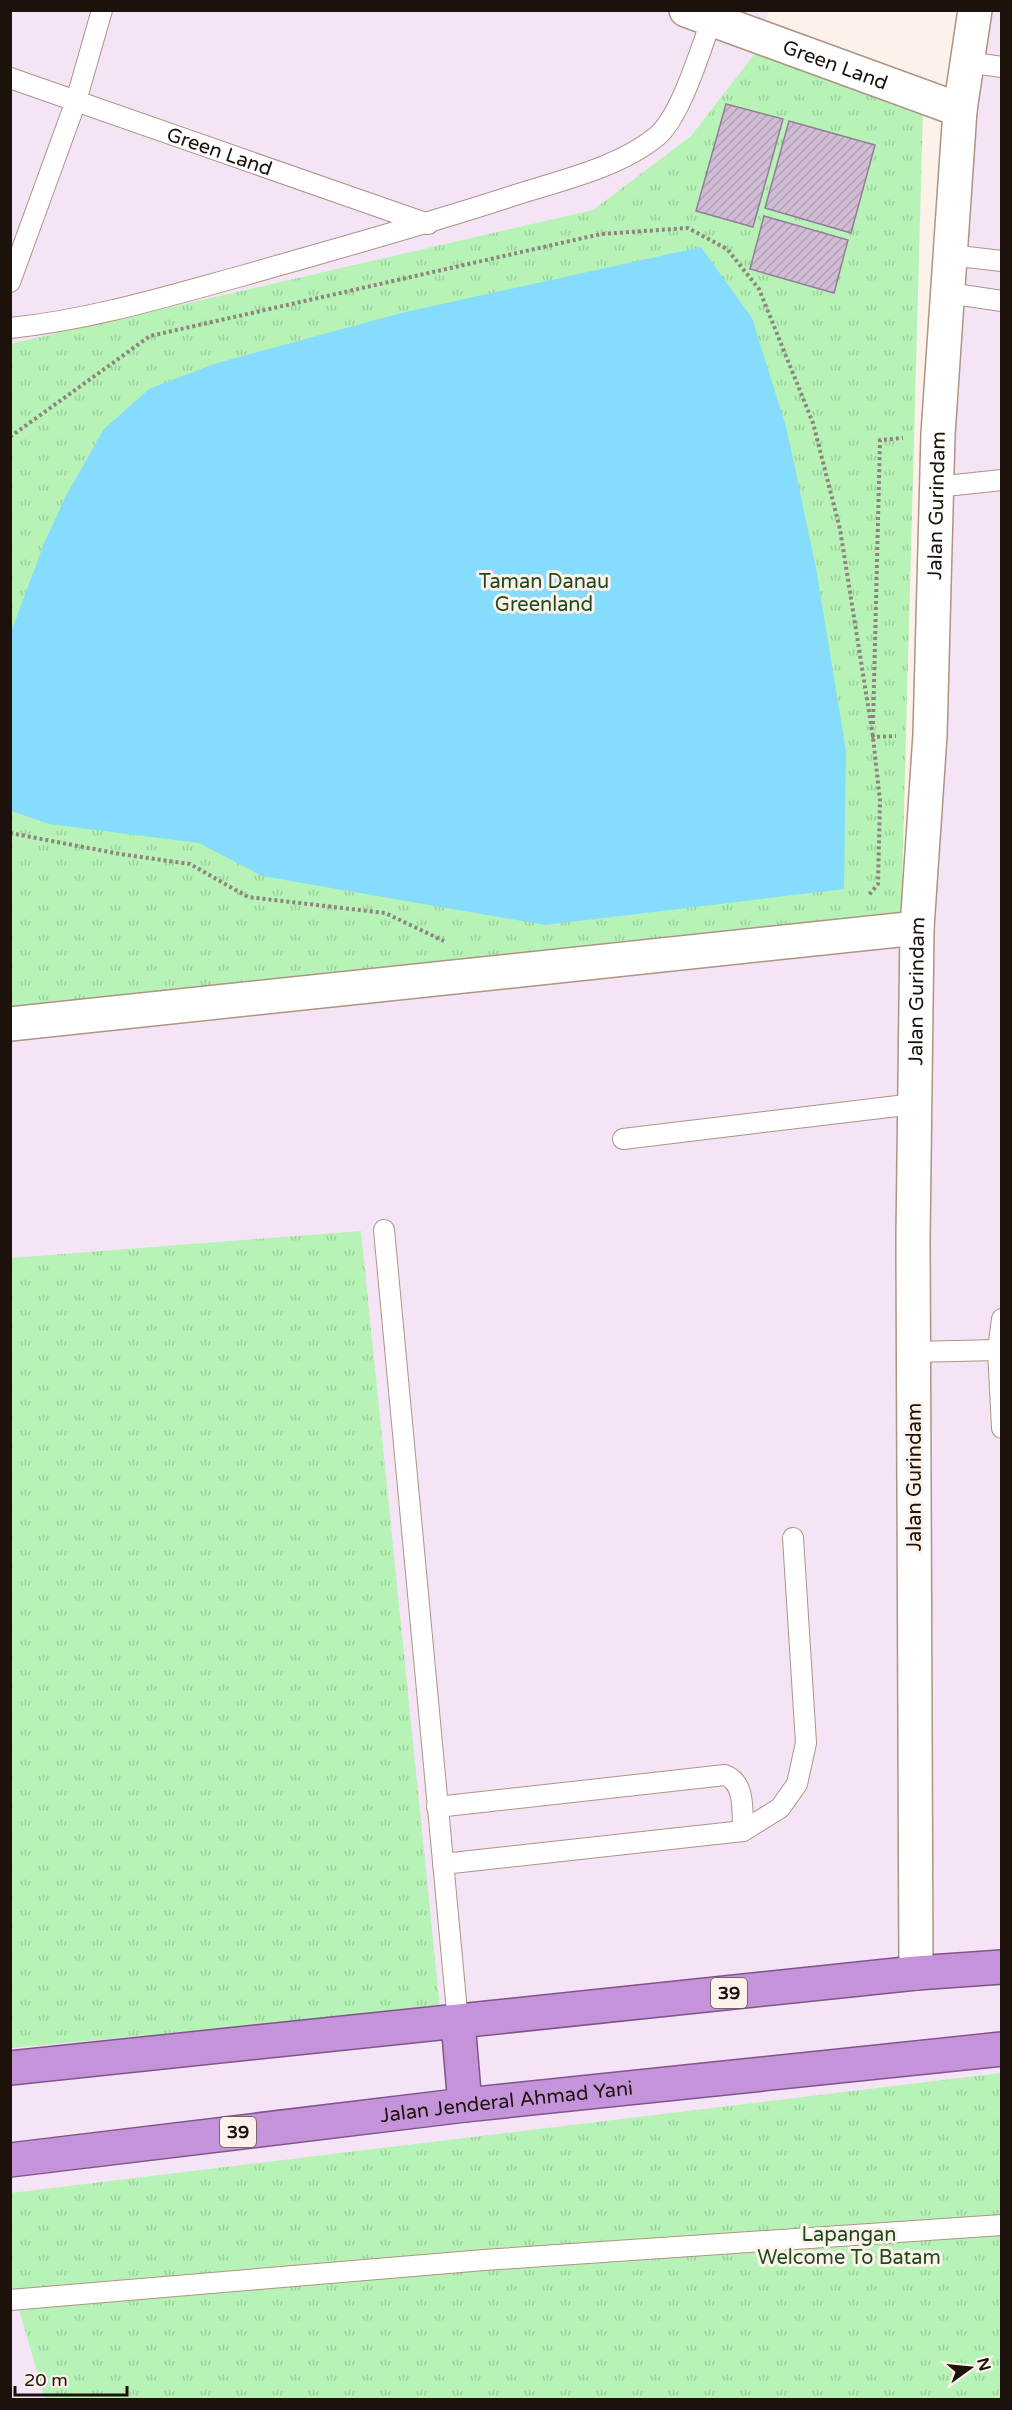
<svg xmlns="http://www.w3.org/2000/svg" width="1012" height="2410" font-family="'Varela Round',sans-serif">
<defs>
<pattern id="grass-tufts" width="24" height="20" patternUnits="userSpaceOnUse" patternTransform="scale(1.5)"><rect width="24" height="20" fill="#b7f3b7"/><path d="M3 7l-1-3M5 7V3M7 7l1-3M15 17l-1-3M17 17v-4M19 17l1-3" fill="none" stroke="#9dcf9c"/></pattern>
<pattern id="building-hatch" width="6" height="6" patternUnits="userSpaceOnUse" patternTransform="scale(1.5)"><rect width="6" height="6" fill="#d0bcd5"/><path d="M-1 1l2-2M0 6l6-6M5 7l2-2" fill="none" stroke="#b2a1b6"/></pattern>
</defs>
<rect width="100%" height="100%" fill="#fdf2ea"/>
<path fill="#f5e4f6" d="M10 11H769L756 52 691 136 593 210 11 344Z
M975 11H1001V2399H11L10 1024 916 928Z"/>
<path fill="url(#grass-tufts)" d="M756 52 923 109 901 920 11 1007 10 344 593 210 691 136Z
M361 1231 440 2008 11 2048V1258Z
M1001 2073V2399H45L11 2282V2193Z"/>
<path fill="#85dcfd" d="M701 247 752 318 787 430 816 568 846 751 844 889 545 925 262 876 199 843 49 824 11 811V632L45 541 67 494 104 429 149 389 214 364 401 313Z"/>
<path fill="url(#building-hatch)" stroke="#927e96" stroke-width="1.5" d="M726 104 783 119 753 227 696 211Z
M789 121 875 145 851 233 765 208Z
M764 216 848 240 834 293 750 269Z"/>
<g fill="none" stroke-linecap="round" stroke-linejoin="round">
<g stroke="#ae9481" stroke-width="22">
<g id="service">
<path d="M967 62 1002 67"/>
<path id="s1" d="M10 78 428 224"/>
<path d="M950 255 1002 261"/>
<path d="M10 282 76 101 102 10"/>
<path d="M948 293 1002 301"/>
<path d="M10 328C90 320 168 296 245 275 332 250 420 226 506 198 554 182 617 169 656 137 681 117 700 50 712 19"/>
<path d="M936 487 1002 480"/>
<path d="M623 1139 914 1104"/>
<path d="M384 1230 458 2022"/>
<path d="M1002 1319 998 1350 1002 1428"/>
<path d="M913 1352 998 1350"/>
<path d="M437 1807 725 1775C746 1783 742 1812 743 1831"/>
<path d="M443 1864 743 1831 780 1808 797 1784 806 1743 793 1538"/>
<path d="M10 2300 484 2260 1002 2225"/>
</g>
</g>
<g stroke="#ae9481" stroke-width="36">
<g id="minor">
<path id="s2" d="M686 10 960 110"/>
<path d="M10 1024 917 928"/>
<path id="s3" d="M916 1973 913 1238 917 928 930 735 938 434 960 110 975 10"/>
</g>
</g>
<g stroke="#7f548b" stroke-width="36">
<g id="trunk">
<path d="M458 2022 465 2105"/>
<path d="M10 2068 916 1973 1002 1967"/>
<path id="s4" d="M10 2160 465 2105 1002 2049"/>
</g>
</g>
<path stroke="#90857e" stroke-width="4" stroke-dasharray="3 3" stroke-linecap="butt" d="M10 437 150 336 601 234 688 228 727 249 759 289 813 423 840 529 873 737 880 801 878 884 868 896
M873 724 880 440 903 438
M873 735V737L896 736
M10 833 120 854 190 864 248 897 385 913 444 941"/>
<use href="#service" stroke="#fff" stroke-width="20"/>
<use href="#minor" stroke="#fff" stroke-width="33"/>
<use href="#trunk" stroke="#c493da" stroke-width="33"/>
</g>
<g text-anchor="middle" stroke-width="6" stroke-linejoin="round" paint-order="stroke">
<g fill="#fdf2ea" stroke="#60554e" stroke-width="1.5">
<rect x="711" y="1978" width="36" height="30" rx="4.5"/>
<rect x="220" y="2117" width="36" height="30" rx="4.5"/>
</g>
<g font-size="18" font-weight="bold" fill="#1c120b">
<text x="729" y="1999">39</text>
<text x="238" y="2138">39</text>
</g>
<g font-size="20" fill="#1c120b" stroke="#fdf2ea">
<text dy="7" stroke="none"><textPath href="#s2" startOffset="159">Green Land</textPath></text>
<text dy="7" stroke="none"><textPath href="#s1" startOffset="222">Green Land</textPath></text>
<text dy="7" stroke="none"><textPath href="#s3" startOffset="1468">Jalan Gurindam</textPath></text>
<text dy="7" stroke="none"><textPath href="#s3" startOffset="982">Jalan Gurindam</textPath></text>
<text transform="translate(914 1477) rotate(-90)" y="7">Jalan Gurindam</text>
<text dy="7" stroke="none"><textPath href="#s4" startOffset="500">Jalan Jenderal Ahmad Yani</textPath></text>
</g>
<g font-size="20" fill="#1b4b1e" stroke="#fdf2ea">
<text x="544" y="588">Taman Danau<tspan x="544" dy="23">Greenland</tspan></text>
<text x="849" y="2241">Lapangan<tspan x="849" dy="23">Welcome To Batam</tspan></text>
</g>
</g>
<rect width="1012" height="2410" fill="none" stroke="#1c120b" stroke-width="24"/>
<g transform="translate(970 2368) rotate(75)" stroke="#fdf2ea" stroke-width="4.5" paint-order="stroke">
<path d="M0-4.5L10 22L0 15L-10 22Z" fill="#1c120b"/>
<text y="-9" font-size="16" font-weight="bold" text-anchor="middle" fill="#1c120b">N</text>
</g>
<path d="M15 2386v9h112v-9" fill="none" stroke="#1c120b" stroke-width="3"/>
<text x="24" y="2386" font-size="18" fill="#1c120b" stroke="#fdf2ea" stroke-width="4.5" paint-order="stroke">20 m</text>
</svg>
